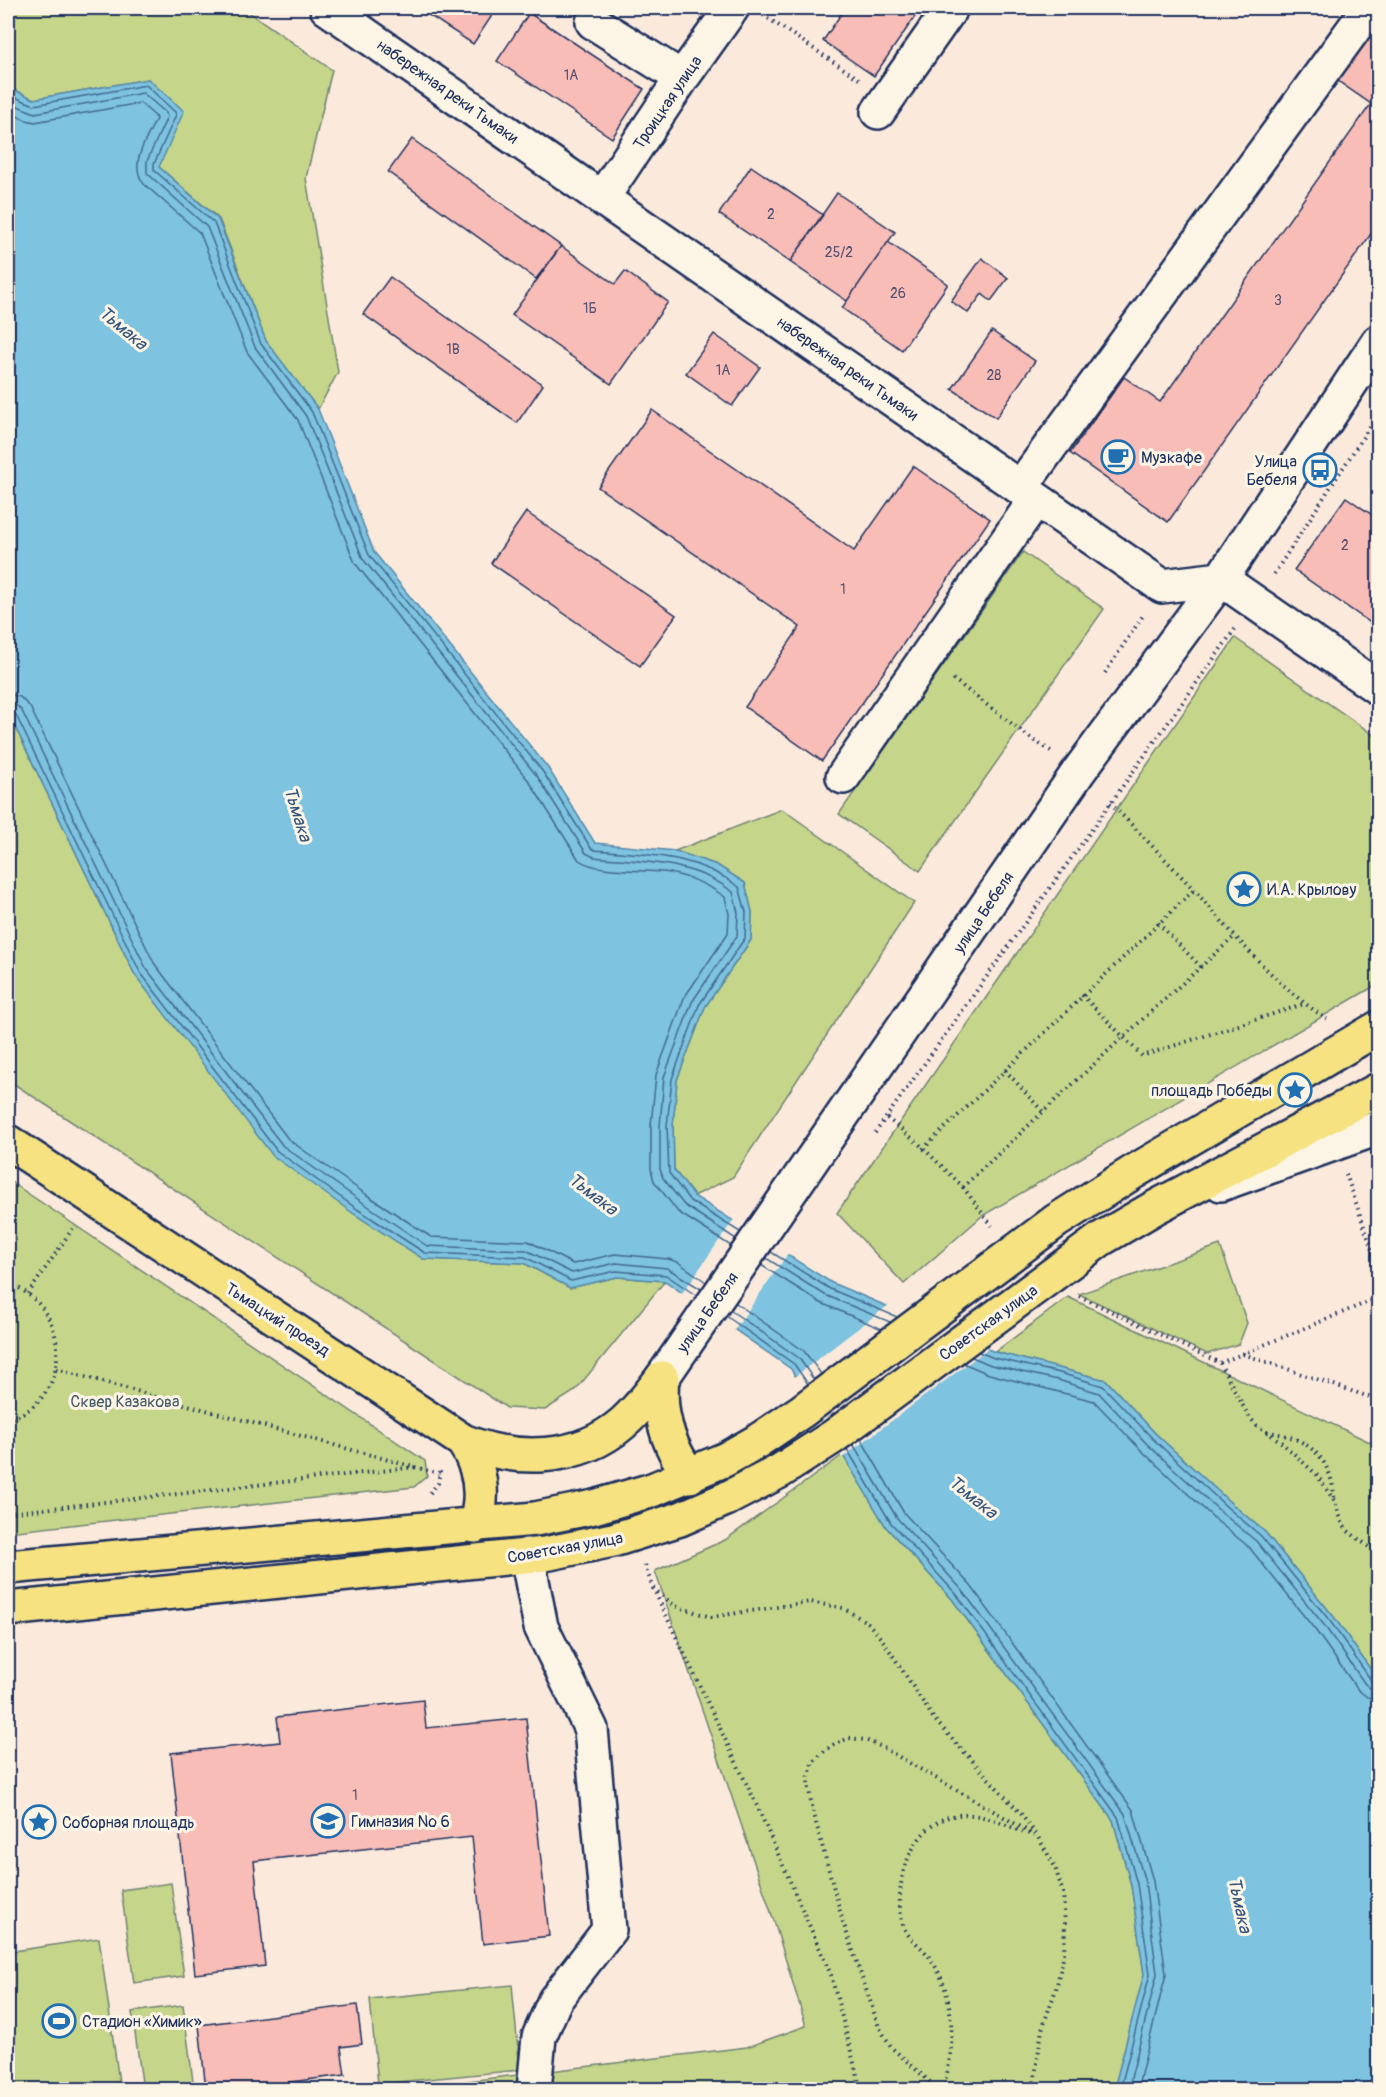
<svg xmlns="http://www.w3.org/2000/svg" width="1386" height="2097" font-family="Pangolin,sans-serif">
<rect width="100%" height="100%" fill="#fbeadc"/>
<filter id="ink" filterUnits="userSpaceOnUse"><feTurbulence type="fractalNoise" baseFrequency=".0167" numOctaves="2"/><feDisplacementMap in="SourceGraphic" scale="12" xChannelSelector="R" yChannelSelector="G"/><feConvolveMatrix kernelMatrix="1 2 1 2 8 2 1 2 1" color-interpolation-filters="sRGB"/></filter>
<g filter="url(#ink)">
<path fill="#c5d68a" stroke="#708274" stroke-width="1.5" d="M8 8H243L332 70 306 178 338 372 318 409 266 341 219 219 159 167 148 79 34 99 8 87Z
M1023 552 1104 609 920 871 839 814Z
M1235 638 1378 738V984L982 1216 904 1284 837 1213Z
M8 712 135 975 423 1259 524 1263 570 1288 617 1277 665 1281 575 1391 545 1410 507 1408 8 1080Z
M782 809 914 903 733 1177 694 1196 674 1170 673 1126 677 1080 705 1007 751 940 752 912 745 883 717 865 675 851Z
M8 1180 425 1461 427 1476 414 1487 8 1532Z
M1220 1245 1247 1323 1239 1344 1207 1354 1079 1294Z
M1068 1297 1378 1446V1680L1334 1617 1265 1532 1232 1504 1156 1434 1106 1380 995 1352Z
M844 1454 886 1527 952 1599 1113 1820 1131 1885 1144 1974 1114 2089 395 2090 747 2047 806 2026 773 1918 655 1571 725 1540Z
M171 1883 184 1976 134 1983 121 1890Z
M99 1938 120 2089H8V1952Z
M512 1985 520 2070 378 2084 370 1999Z
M183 2005 194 2089H143L132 2012Z"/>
<path fill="#7ec3df" stroke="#5688ab" stroke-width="1.5" d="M148 79 184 111 159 167 218 219 266 341 318 409 374 552 548 768 595 843 675 851 717 865 745 883 752 912 751 940 705 1007 677 1080 673 1126 674 1170 694 1196 832 1283 995 1352 1106 1380 1156 1434 1232 1504 1265 1532 1334 1617 1378 1680V2089H1114L1144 1974 1131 1885 1113 1820 952 1599 886 1527 791 1369 665 1281 617 1277 570 1288 524 1263 423 1259 354 1214 273 1156 135 975 8 712V87L34 99Z"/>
<path fill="#fbeadc" d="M735 1218 789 1252 733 1332 681 1295Z
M890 1304 990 1347 842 1458 793 1378Z"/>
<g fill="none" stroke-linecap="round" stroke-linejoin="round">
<path stroke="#436a92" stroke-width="1.5" d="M8 94 34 105 146 85 175 112 176 115 154 164V170L214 223 261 344 312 412 369 555 543 772 591 848 595 850C648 855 695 854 739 887L746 912 745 938 699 1005 672 1079 667 1126 669 1173 690 1201 740 1232
M8 102 35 113 143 93 166 113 167 117 147 161V173L207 227 255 347 306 416 363 559 537 776 586 853 594 857C642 862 693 861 733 892L738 913 737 936 692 1002 664 1077 660 1126V1169L663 1178 684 1205 736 1239
M8 112 26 120 35 122 140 103 155 116 156 119C147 139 128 164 144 184L200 233 247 352 298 420 355 563 529 781 579 860C597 873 647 869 670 873 690 877 709 885 725 897L729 914 728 933 684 998 656 1075 651 1125V1169L654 1181 678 1212 731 1246
M8 694 20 697 30 707 154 963 289 1140 367 1195 431 1237 528 1241 573 1264 615 1254 668 1259 678 1262 706 1282
M8 704 16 705 22 711 146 968 283 1146 362 1202 427 1246 526 1250 572 1273 616 1263 667 1268 701 1289
M8 711 12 712 16 715 140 972 277 1151 357 1209 425 1253 525 1257 571 1281 616 1271 666 1275 697 1296
M771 1252 830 1289 897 1317
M766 1258 825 1295 890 1322
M761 1265 821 1303 882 1329
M736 1303 804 1351 821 1374
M730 1310 799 1358 814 1380
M726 1316 794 1364 808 1384
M979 1352 994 1358 1060 1373 1103 1386 1152 1438 1228 1508 1261 1536 1330 1621 1371 1680 1378 1682
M972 1357 991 1365 1058 1380 1099 1393 1147 1444 1223 1514 1256 1541 1324 1625 1365 1684 1371 1689 1378 1690
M963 1363 989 1374 1094 1401 1141 1450 1217 1521 1249 1547 1316 1631 1358 1690 1367 1697 1378 1699
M861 1439 904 1513 971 1586 1133 1810 1153 1881 1166 1974 1137 2090
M853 1444 897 1518 963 1591 1125 1814 1145 1882 1157 1974 1128 2090
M847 1449 891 1523 957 1595 1118 1817 1137 1884 1150 1974 1120 2090"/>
</g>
<path fill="#f9bdb7" stroke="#1b2f5e" stroke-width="1.5" d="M418 8H497L473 44Z
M845 8H921L874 76 823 41Z
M529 13 644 89 612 138 497 61Z
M1378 18V224L1168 522 1070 453 1124 377 1160 402 1371 104 1335 79Z
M412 139 561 246 536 279 388 172Z
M751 166 823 215 790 262 719 214Z
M837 193 895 232 847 301 790 262Z
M888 242 948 284 902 350 842 308Z
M561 246 615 284 625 271 668 302 611 384 512 315Z
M982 258 1008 278 991 301 982 294 968 313 951 301Z
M390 277 543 385 517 423 363 314Z
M992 331 1035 361 996 418 952 389Z
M714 334 760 367 732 406 686 373Z
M652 410 854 551 913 466 990 519 822 761 745 707 800 627 598 487Z
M1346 497 1378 519V628L1294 570Z
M526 512 676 615 640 666 491 563Z
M423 1700 426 1728 526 1718 549 1936 483 1944 472 1837 254 1861 265 1966 195 1974 171 1753 280 1742 277 1717Z
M357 2005 362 2044 341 2047 345 2075 227 2090H206L199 2025Z"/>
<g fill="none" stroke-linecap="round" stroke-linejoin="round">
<g stroke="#1b2f5e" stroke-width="38">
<path id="minor" d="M327 8 1162 586 1221 579 1378 688
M593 22 682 78
M878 112 951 8
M602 198 682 78 732 8
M1020 488 1369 8
M843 777 1036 499
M1221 1184 1378 1128
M662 1378 1079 771 1221 579 1378 342
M527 1555 541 1627 591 1729 609 1930 555 2000 539 2037 534 2090"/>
</g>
<g stroke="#1b2f5e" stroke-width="38">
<path id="major" d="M8 1142 463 1441C515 1462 578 1462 623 1423 638 1410 650 1394 662 1378
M662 1378C658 1414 668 1446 690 1476
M463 1441C481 1467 485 1495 475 1526
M8 1567 535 1519 594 1507 652 1490 726 1459 756 1442 802 1411 1056 1221 1135 1171 1378 1028
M8 1609 545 1554 613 1540 680 1519 728 1498 780 1471 833 1437 1101 1239 1154 1208 1378 1090"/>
</g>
<path stroke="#1b2f5e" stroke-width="4" stroke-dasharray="1.5 4.5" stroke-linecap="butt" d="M763 15 859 79
M1274 574 1378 414
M1105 673 1144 614
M953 679 1029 737 1051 751
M1110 803C1139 832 1168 862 1196 892 1235 936 1277 987 1327 1019
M1158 923 1201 967
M1082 995 1142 1056 1304 1004
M1005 1070 1043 1112
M887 1118 919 1144 963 1187 1123 1037 1235 936
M875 1133 1235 629
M923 1149 1194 890
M1346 1174 1378 1267
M963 1187 992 1226
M8 1284C18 1286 27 1293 35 1300 73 1337 61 1405 8 1419
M28 1294 75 1225
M1079 1296 1220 1363 1248 1415 1256 1425 1280 1441 1317 1475 1335 1502 1343 1525 1348 1531 1378 1554
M1243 1354 1378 1400
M1220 1363 1378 1298
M56 1369 440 1474
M1267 1432C1306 1436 1333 1458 1334 1499
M430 1493 438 1483 440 1471
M8 1513 416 1467
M645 1565 653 1588 758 1808 831 1975 861 2090
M653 1588 675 1606 711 1617 810 1602 843 1608 868 1623 884 1642 934 1719 1021 1814 1038 1837 1055 1867 1063 1893 1065 1924 1064 1953 1056 1989 1042 2029 1033 2090
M939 2090 892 2048 879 2027 843 1922 816 1823 810 1797 808 1780 812 1764 822 1753 833 1745 849 1738 865 1740 880 1746 1035 1835
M942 2090C957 2049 956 1988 926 1953 917 1942 905 1937 902 1921 893 1882 912 1821 958 1815 982 1812 1007 1826 1029 1834"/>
<use href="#minor" stroke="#fcf5e5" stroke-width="33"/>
<use href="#major" stroke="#f7e281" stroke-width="33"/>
</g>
</g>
<defs>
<g id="cafe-ring" transform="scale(1.725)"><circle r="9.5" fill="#fcf5e5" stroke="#1f6fb2" stroke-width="1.5"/><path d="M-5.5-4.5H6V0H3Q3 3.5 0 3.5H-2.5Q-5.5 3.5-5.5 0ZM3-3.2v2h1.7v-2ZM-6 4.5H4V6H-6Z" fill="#1f6fb2"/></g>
<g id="bus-ring" transform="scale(1.725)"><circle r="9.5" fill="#fcf5e5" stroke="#1f6fb2" stroke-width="1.5"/><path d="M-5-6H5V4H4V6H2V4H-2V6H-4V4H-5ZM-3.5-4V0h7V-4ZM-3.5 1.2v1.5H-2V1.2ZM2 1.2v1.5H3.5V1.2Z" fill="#1f6fb2"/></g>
<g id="sight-ring" transform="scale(1.725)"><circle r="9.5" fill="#fcf5e5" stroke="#1f6fb2" stroke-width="1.5"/><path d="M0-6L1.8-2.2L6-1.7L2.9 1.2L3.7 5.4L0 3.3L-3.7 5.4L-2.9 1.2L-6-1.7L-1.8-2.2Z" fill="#1f6fb2"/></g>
<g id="school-ring" transform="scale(1.725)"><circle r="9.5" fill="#fcf5e5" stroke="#1f6fb2" stroke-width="1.5"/><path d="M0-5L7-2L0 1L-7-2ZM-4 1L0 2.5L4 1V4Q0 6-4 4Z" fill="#1f6fb2"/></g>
<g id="stadium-ring" transform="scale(1.725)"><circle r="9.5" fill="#fcf5e5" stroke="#1f6fb2" stroke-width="1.5"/><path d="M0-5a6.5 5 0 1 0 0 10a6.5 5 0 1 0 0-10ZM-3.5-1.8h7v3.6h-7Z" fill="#1f6fb2"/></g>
</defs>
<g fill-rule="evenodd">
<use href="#cafe-ring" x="1118" y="457"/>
<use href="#bus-ring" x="1320" y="470"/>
<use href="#sight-ring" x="1244" y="889"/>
<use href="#sight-ring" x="1295" y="1090"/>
<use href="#school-ring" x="328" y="1821"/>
<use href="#sight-ring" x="39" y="1822"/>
<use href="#stadium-ring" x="59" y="2021"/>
</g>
<g text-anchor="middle" stroke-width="6" stroke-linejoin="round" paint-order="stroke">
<g font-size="14" fill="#525274">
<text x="571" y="80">1А</text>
<text x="771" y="219">2</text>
<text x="839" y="257">25/2</text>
<text x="898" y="298">26</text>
<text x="1278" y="305">3</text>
<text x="590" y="313">1Б</text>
<text x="453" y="354">1В</text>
<text x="723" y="375">1А</text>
<text x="994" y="380">28</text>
<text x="1345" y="550">2</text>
<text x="843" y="594">1</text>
<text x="355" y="1800">1</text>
</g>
<g font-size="16" fill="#1b2f5e" stroke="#fcf5e5">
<text transform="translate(448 91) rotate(35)" y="6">набережная реки Тьмаки</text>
<text transform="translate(667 102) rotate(-56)" y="6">Троицкая улица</text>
<text transform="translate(848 368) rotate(35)" y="6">набережная реки Тьмаки</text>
<text transform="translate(983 912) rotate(-56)" y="6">улица Бебеля</text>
<text transform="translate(707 1312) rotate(-55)" y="6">улица Бебеля</text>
<text transform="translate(278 1319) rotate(33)" y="6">Тьмацкий проезд</text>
<text transform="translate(988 1322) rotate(-36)" y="6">Советская улица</text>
<text transform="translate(565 1547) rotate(-10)" y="6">Советская улица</text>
</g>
<g font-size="16" fill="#1b2f5e" stroke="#fcf5e5" text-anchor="start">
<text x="1141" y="463">Музкафе</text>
<text x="1297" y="467" text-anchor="end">Улица<tspan x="1297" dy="18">Бебеля</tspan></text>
<text x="1267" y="895">И.А. Крылову</text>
<text x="1272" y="1096" text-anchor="end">площадь Победы</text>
<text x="351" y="1827">Гимназия № 6</text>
<text x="62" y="1828">Соборная площадь</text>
<text x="82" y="2027">Стадион «Химик»</text>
</g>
<g font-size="16" fill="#465969" stroke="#fcf5e5">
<text x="125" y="1407">Сквер Казакова</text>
</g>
<g font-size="18" font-style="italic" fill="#34547e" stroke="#fcf5e5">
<text transform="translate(123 328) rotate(40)" y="6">Тьмака</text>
<text transform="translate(298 814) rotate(73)" y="6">Тьмака</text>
<text transform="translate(593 1194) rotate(38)" y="6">Тьмака</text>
<text transform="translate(973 1497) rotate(39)" y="6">Тьмака</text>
<text transform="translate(1240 1905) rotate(78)" y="6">Тьмака</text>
</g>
</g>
<rect width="1386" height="2097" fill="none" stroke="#fcf5e5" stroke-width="30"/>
<rect x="15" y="15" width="1356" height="2067" fill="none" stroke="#1b2f5e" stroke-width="2" filter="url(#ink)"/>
</svg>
